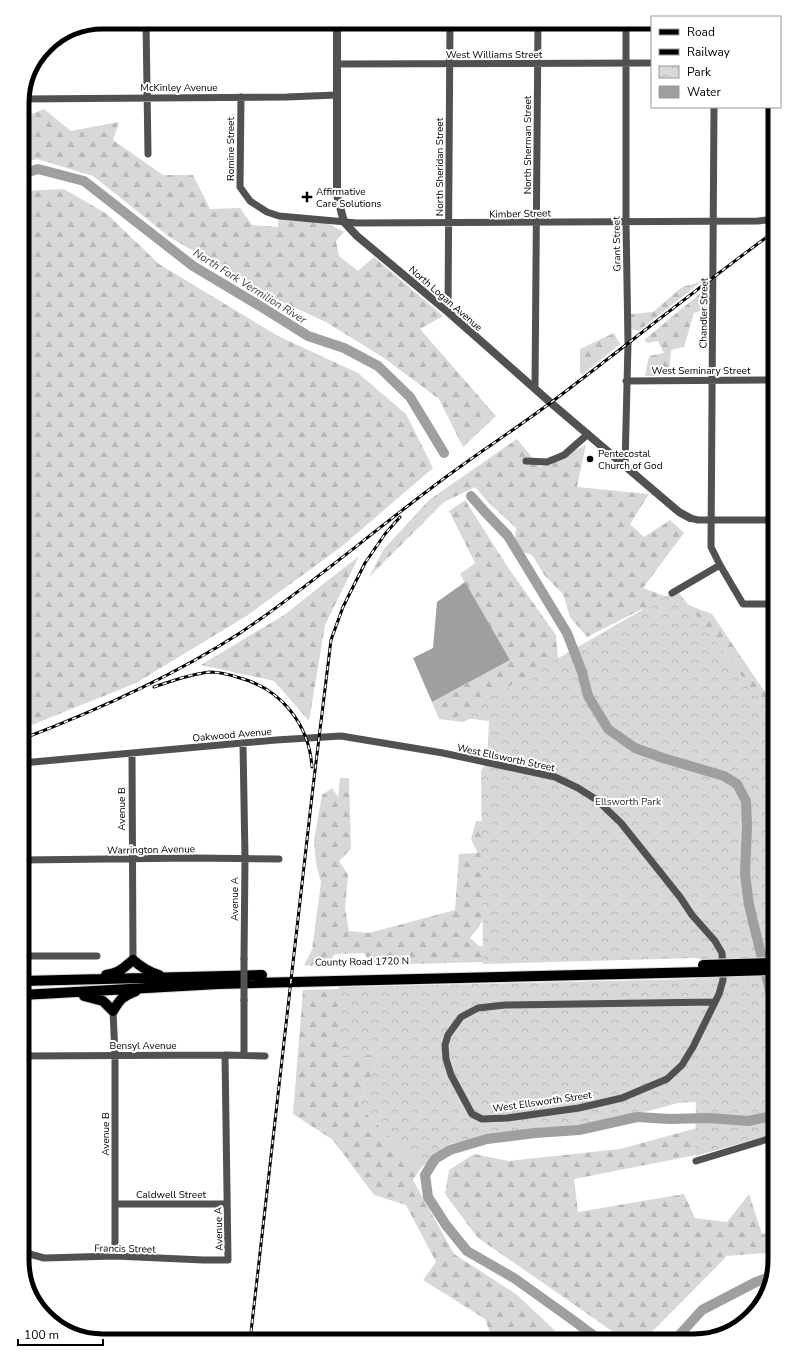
<svg xmlns="http://www.w3.org/2000/svg" width="797" height="1363" font-family="'Nunito Sans',sans-serif">
<defs>
<pattern id="forest-firs" width="22" height="20" patternUnits="userSpaceOnUse"><rect width="22" height="20" fill="#d8d8d8"/><path d="M5 1l3.5 6h-7zM16 11l3.5 6h-7z" fill="#b8b8b8"/></pattern>
<pattern id="park-crowns" width="20" height="18" patternUnits="userSpaceOnUse"><rect width="20" height="18" fill="#d8d8d8"/><path d="M2 6a3 3 0 1 1 6 0M12 15a3 3 0 1 1 6 0" fill="none" stroke="#b8b8b8"/></pattern>
</defs>
<rect width="100%" height="100%" fill="#fff"/>
<path fill="url(#forest-firs)" d="M44 109 71 131 119 122 113 140 163 175H193L210 209 240 208 252 225 278 227V220L327 223 344 232 336 241 339 256 358 271 374 257 443 316 420 329 496 416 463 447 439 399 384 358 326 322 276 299 171 238 93 176 37 159 22 163V118Z
M64 189 107 214 159 264 278 336 358 373 406 414 433 468 341 547 248 615 136 683 22 729V191Z
M701 282 639 331 631 329V314L653 312 682 287Z
M702 292 707 297V308L694 313 684 347 671 350 669 376H645L649 356 664 353 658 341 648 343 644 340Z
M614 333 620 344 582 375 580 372V349Z
M517 439 540 467 586 445 577 487 649 494 630 524 644 537 670 520 684 533 643 588 712 614 775 707V831L644 618 642 609 587 637 570 617 563 594 545 576 532 555 514 549 516 528 489 503 475 487 444 502 369 577 384 549 429 500Z
M465 500 507 566 556 635 559 671 504 704 463 722 439 719 432 702 510 660 460 574 475 563 449 511Z
M359 556 325 625 309 721 274 681 201 665 284 615Z
M340 778H349L351 849 339 861 348 875 345 908 349 931 369 933 455 910 459 854 478 853 471 839 476 821H491L490 904 479 927 470 938 479 946 522 948 523 961 372 965 364 953 335 954 329 963 318 959 312 966 304 965 312 950 321 882 316 864 314 840 322 795 332 788 338 797Z
M339 989H374L380 1055 358 1105 421 1168 413 1180 454 1254 516 1294 566 1341H493L485 1319 423 1280 436 1262 406 1205 374 1195 333 1140 293 1114 303 990Z
M693 1129 748 1137 691 1156 574 1179 578 1212 684 1194 695 1218 727 1222 749 1194 762 1234 775 1233V1252L727 1256 643 1341H626L552 1289 478 1238 445 1194 449 1170 474 1154 508 1161 620 1149Z"/>
<path fill="url(#park-crowns)" d="M677 590 775 720V1134L695 1156 696 1102 678 1103 637 1114 582 1125 510 1132 450 1144 421 1168 358 1105 380 1055 340 1056 339 987 693 979 704 976 703 960 696 958 483 964 481 771 487 762 489 721 456 717Z"/>
<path fill="#9f9f9f" d="M465 582 510 660 432 702 413 658 433 648 437 602Z"/>
<g fill="none" stroke-linecap="round" stroke-linejoin="round">
<path stroke="#9f9f9f" stroke-width="10" d="M22 174 38 169 84 181 193 266 260 306 308 336 344 348 378 366 410 397 444 453
M471 496 485 512 508 536 567 633 582 672 588 696 608 729 635 748 663 758 724 776 737 784 746 801 747 826 745 874 749 905 775 1011
M601 1341 570 1318 514 1278 467 1251 446 1225 428 1197 425 1175 435 1159 450 1150 487 1139 535 1133 579 1130 637 1117 670 1119 709 1118 748 1121 767 1117 775 1108
M674 1341 702 1310 756 1282 770 1277"/>
<g stroke="#dbdbdb" stroke-width="12">
<path id="primary" d="M106 975C121 972 122 969 133 960 141 967 148 972 159 975
M22 981 262 975
M22 995 218 984 704 972
M84 996 103 1001 113 1011C120 999 123 996 136 991"/>
</g>
<path stroke="#515151" stroke-width="7" d="M146 22 148 154
M337 64 652 63
M241 97 240 187 250 201 267 212 279 216 357 223 758 221 775 219
M22 99 287 97 336 95
M714 107 711 547 720 565 743 604H775
M448 312 450 22
M626 381 775 380
M535 388 538 22
M526 461 547 462 564 455 588 434
M625 466 628 343 626 222V22
M690 518 698 520H775
M672 593 720 565
M243 744 245 858 244 959
M132 754 133 960
M22 763 276 740 341 736 443 753 555 777 578 788 597 800 621 823 680 897 692 915 715 941 722 953 723 980 719 994 693 1047 682 1065 667 1079 622 1098 579 1108 507 1118 482 1119 472 1114 451 1075 446 1059 445 1045 448 1035 461 1017 478 1008 505 1005 715 1002
M22 860 195 858 279 859
M22 956H97
M113 1011 115 1055V1256
M244 1055V1000
M22 1056 225 1055 265 1056
M696 1161 775 1137
M116 1204H227
M22 1252 44 1258 115 1256 203 1260H228L225 1055"/>
<path stroke="#515151" stroke-width="8" d="M337 22V195L344 222 357 236 448 312 551 403 679 512 690 518"/>
<use href="#primary" stroke="#000" stroke-width="10"/>
<g stroke="#000" stroke-width="3">
<path id="rail" d="M154 687C172 681 190 674 210 672 220 672 231 675 240 678 281 689 309 724 312 767
M22 739C98 710 172 677 240 633 306 589 366 537 430 489 470 458 513 431 553 401 627 345 700 286 775 231
M250 1341 313 787 331 640 343 607 365 563 385 534 400 517"/>
</g>
<use href="#rail" stroke="#fff" stroke-width="1.5" stroke-dasharray="4.5" stroke-linecap="butt"/>
<g stroke="#dbdbdb" stroke-width="12" stroke-linecap="butt">
<path id="primary-bridge" d="M703 965 775 963
M704 972 775 970"/>
</g>
<path stroke="#515151" stroke-width="7" d="M244 959V1000"/>
<use href="#primary-bridge" stroke="#000" stroke-width="10"/>
</g>
<g fill="#000" stroke="#fff" stroke-width="1.5">
<path d="M305 191h4v4h4v4h-4v4h-4v-4h-4v-4h4z"/>
<circle cx="590" cy="459" r="4"/>
</g>
<g text-anchor="middle" stroke-width="4" stroke-linejoin="round" paint-order="stroke">
<g font-size="10" fill="#000" stroke="#fff">
<text x="494" y="58">West Williams Street</text>
<text x="179" y="91">McKinley Avenue</text>
<text transform="translate(527 145) rotate(-90)" y="4">North Sherman Street</text>
<text transform="translate(230 149) rotate(-90)" y="4">Romine Street</text>
<text transform="translate(439 167) rotate(-90)" y="4">North Sheridan Street</text>
<text transform="translate(520 213) rotate(-1)" y="4">Kimber Street</text>
<text transform="translate(616 244) rotate(-91)" y="4">Grant Street</text>
<text transform="translate(446 298) rotate(41)" y="4">North Logan Avenue</text>
<text transform="translate(703 313) rotate(-89)" y="4">Chandler Street</text>
<text x="701" y="374">West Seminary Street</text>
<text transform="translate(232 734) rotate(-5)" y="4">Oakwood Avenue</text>
<text transform="translate(506 757) rotate(12)" y="4">West Ellsworth Street</text>
<text transform="translate(121 809) rotate(-90)" y="4">Avenue B</text>
<text transform="translate(151 849) rotate(-1)" y="4">Warrington Avenue</text>
<text transform="translate(234 899) rotate(-90)" y="4">Avenue A</text>
<text transform="translate(362 961) rotate(-1)" y="4">County Road 1720 N</text>
<text x="143" y="1049">Bensyl Avenue</text>
<text transform="translate(542 1101) rotate(-8)" y="4">West Ellsworth Street</text>
<text transform="translate(105 1134) rotate(-90)" y="4">Avenue B</text>
<text x="171" y="1198">Caldwell Street</text>
<text transform="translate(218 1229) rotate(-92)" y="4">Avenue A</text>
<text transform="translate(125 1248) rotate(1)" y="4">Francis Street</text>
</g>
<g font-size="10" fill="#000" stroke="#fff" text-anchor="start">
<text x="316" y="195">Affirmative<tspan x="316" dy="12">Care Solutions</tspan></text>
<text x="598" y="457">Pentecostal<tspan x="598" dy="12">Church of God</tspan></text>
</g>
<g font-size="10" fill="#2f2f2f" stroke="#fff">
<text x="628" y="805">Ellsworth Park</text>
</g>
<g font-size="11" font-style="italic" fill="#404040" stroke="#fff">
<text transform="translate(250 286) rotate(32)" y="4">North Fork Vermilion River</text>
</g>
</g>
<path d="M0 0H797V1363H0ZM103 29H694A74 74 0 0 1 768 103V1260A74 74 0 0 1 694 1334H103A74 74 0 0 1 29 1260V103A74 74 0 0 1 103 29Z" fill="#fff" fill-rule="evenodd"/>
<path fill="none" stroke="#000" stroke-width="5" d="M103 29H694A74 74 0 0 1 768 103V1260A74 74 0 0 1 694 1334H103A74 74 0 0 1 29 1260V103A74 74 0 0 1 103 29Z"/>
<rect x="651" y="16" width="130" height="92" fill="#ffffff" stroke="#999999"/>
<rect x="659" y="29" width="20" height="6" fill="#000000" stroke="#999999"/>
<text x="687" y="36" font-size="12" fill="#000000">Road</text>
<rect x="659" y="49" width="20" height="6" fill="#000000" stroke="#999999"/>
<text x="687" y="56" font-size="12" fill="#000000">Railway</text>
<rect x="659" y="66" width="20" height="12" fill="url(#park-crowns)" stroke="#999999"/>
<text x="687" y="76" font-size="12" fill="#000000">Park</text>
<rect x="659" y="86" width="20" height="12" fill="#9f9f9f" stroke="#999999"/>
<text x="687" y="96" font-size="12" fill="#000000">Water</text>
<path d="M18 1339v6h85v-6" fill="none" stroke="#000000" stroke-width="2"/>
<text x="24" y="1339" font-size="12" fill="#000000" stroke="#ffffff" stroke-width="3" paint-order="stroke">100 m</text>
</svg>
